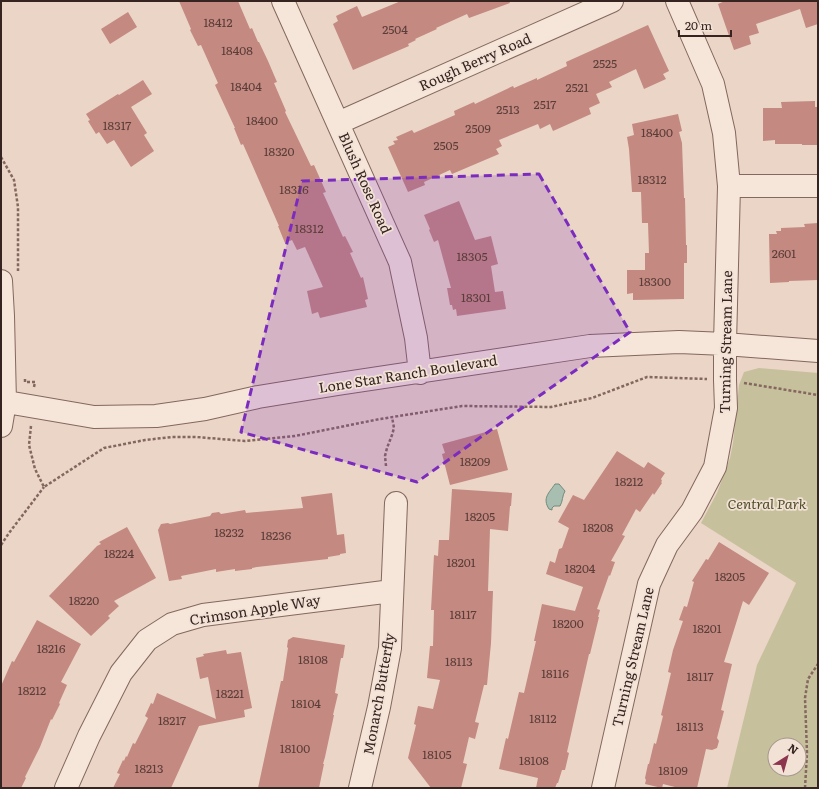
<svg xmlns="http://www.w3.org/2000/svg" width="819" height="789" font-family="Literata,serif">
<rect width="100%" height="100%" fill="#ead5c7"/>
<path fill="#c7c09c" fill-rule="evenodd" d="M759 368 818 373V788H727L757 665 796 583 701 523 717 493 730 458 733 443 739 385 744 372ZM775 745H799V769H775Z"/>
<path fill="#a8beb1" stroke="#6f8c7c" d="M555 484H559L565 491C562 496 563 501 560 506H554L552 508V510L549 509C542 498 549 493 555 484Z"/>
<path fill="#c48980" d="M179 1H238L250 29 252 28 258 42H259L268 61 277 82 274 83 286 111 285 112 311 166 314 165 326 192 323 193 343 237 345 236 353 252 350 253 361 278 363 277 368 299 365 300 367 307 320 318 318 312 312 314 307 291 323 287 305 247 297 250 292 240 285 243 278 226H279L243 144 241 145 234 128H235L215 85 218 83 201 45 198 46 190 30 191 29Z
M401 1H509L510 3 469 18 467 14 436 28 437 29 415 39 416 40 408 44 409 46 353 70 333 24 338 21 336 16 357 6 362 17Z
M725 1H818V24L806 28 800 9 756 24 759 33 749 36 751 44 734 50 718 4Z
M128 12 137 27 110 44 101 29Z
M648 25 669 71 663 74 666 79 644 89 636 69 609 82 612 87 596 94 600 103 589 108 591 114 553 131 550 124 540 129 538 124 499 140 502 146 496 149 499 154 452 174 450 170 424 182 425 185 408 192 388 147 395 144 393 141 398 140 396 137 412 130 414 133 455 115 454 111 474 102 475 104 513 86 514 88 537 78V80L567 66 566 62Z
M143 80 152 94 131 107 147 133 144 135 154 151 131 167 114 140 107 144 99 132 96 134 88 121 90 120 86 114 118 94 119 95Z
M815 101V107H818V145H802V144H775V140L763 141V108H782L781 102Z
M678 114 682 131 679 132 682 143 684 198H685L686 245H687V263H684V299L633 300V293L627 294V270H645V253H649L648 223H642L641 192H632L629 149 627 137 634 135 632 124Z
M459 201 475 240 491 236 498 264 491 266 495 292 503 291 506 309 457 316 456 309 453 310 452 305H450L447 288H451L438 240 434 242 429 230 430 229 424 215Z
M818 223V280L789 281V282L770 283 769 234H777L776 231H781V228L805 227 804 224Z
M497 429 508 470 450 485 442 454 445 453 442 444Z
M617 451 644 468 648 462 665 473 661 479 662 481 661 482 662 483 654 495 653 493 640 512 636 509 622 535 625 536 611 561 615 562 610 576 609 575 597 609 600 610 598 617H599L590 654H589L577 707 567 752 569 753 565 770H562L558 783H557L555 788H536L538 778 499 769 506 738 508 739 519 692 524 693 536 641H534L542 604 575 611 583 587 546 574 550 561 555 563 559 549 562 548 569 528 558 522 573 495 584 500Z
M452 489 512 493 511 506H510L508 531 490 529 488 591H493L491 643 487 685H484L475 722 479 723 475 739 469 737 463 763 467 764 461 788H431L408 758 416 725 414 724 418 706 433 709 440 680 427 678 430 646H433L434 610H431L434 555 438 556 439 540H449Z
M332 493 337 535 344 534 346 553 340 554V555L328 557V559L257 567 252 568V569L235 571V569L216 572V569L181 576 182 579 169 581 158 530 161 524 168 523 170 524 210 516 212 513 219 512 221 514 245 510 246 513 303 508 301 497Z
M127 527 156 578 114 601 119 606 108 616 110 618 91 636 49 596 97 546 101 544 99 542Z
M719 542 769 573 749 605 743 601 724 662 732 664 721 710 724 711 717 738 719 741 717 748 712 750 706 749 697 788H679L663 784 662 788 645 784 646 780 645 778 648 764H649L654 743 656 744 663 716 661 715 671 673 668 672 673 650 683 621 679 620 684 606 687 607 694 582 692 581 706 559 708 560Z
M37 620 81 644 61 682 67 685 59 703 60 704 52 720 51 719 40 747 25 777 26 778 21 788H1V686L12 661 14 662Z
M293 637 345 645 343 658H341L340 663 335 693 338 694 333 715H334L325 757 323 764H324L319 788H258L281 681H283L288 648 287 647 288 640Z
M226 650 227 654 241 652 252 708 244 710 245 717 199 726 171 788H113L120 774 117 773 123 760 124 761 126 756 127 757 133 743 135 744 148 718 145 716 151 703 153 704 157 693 216 719 208 677 200 679 196 658 204 656 203 654Z"/>
<g fill="none" stroke-linecap="round" stroke-linejoin="round">
<g stroke="#84675e" stroke-width="24">
<path id="minor" d="M283 1 400 262 416 338 420 373
M338 123 612 1
M729 186H818
M1 281 3 316 5 402 1 426
M1 401 94 417 156 416 205 409 258 397 338 384 590 346 679 342 725 344 818 351
M66 788 89 736 121 673 147 640 172 624 203 615 392 591
M360 788 379 707 390 648 396 503
M603 788 649 584 667 545 692 511 715 467 726 408 725 380V344L729 186 724 133 713 84 677 1"/>
</g>
<path stroke="#84675e" stroke-width="2.5" stroke-dasharray="3 2" stroke-linecap="butt" d="M1 157 14 180 18 207V271
M25 379V382H35L34 387
M744 383 818 395
M31 426 29 445 35 469 44 487 104 448 145 440 172 437H196L245 441 295 436 380 419 462 406 551 407 592 398 647 377 707 379
M386 466 385 456 387 448 392 435 394 428 392 417
M1 545 9 533 44 487
M805 788 807 753 805 698 808 679 818 664"/>
<use href="#minor" stroke="#f6e5d9" stroke-width="22"/>
</g>
<path fill="#7b2cbf" fill-opacity="0.2" stroke="#7b2cbf" stroke-width="3" stroke-dasharray="8 5" stroke-linejoin="round" d="M539 174 630 332 417 482 241 432 302 181Z"/>
<g text-anchor="middle" stroke-width="3.5" stroke-linejoin="round" paint-order="stroke">
<g font-size="12" fill="#5a3d38">
<text x="218" y="27">18412</text>
<text x="395" y="34">2504</text>
<text x="237" y="55">18408</text>
<text x="605" y="68">2525</text>
<text x="246" y="91">18404</text>
<text x="577" y="92">2521</text>
<text x="545" y="109">2517</text>
<text x="508" y="114">2513</text>
<text x="262" y="125">18400</text>
<text x="117" y="130">18317</text>
<text x="478" y="133">2509</text>
<text x="657" y="137">18400</text>
<text x="446" y="150">2505</text>
<text x="279" y="156">18320</text>
<text x="652" y="184">18312</text>
<text x="294" y="194">18316</text>
<text x="309" y="233">18312</text>
<text x="784" y="258">2601</text>
<text x="472" y="261">18305</text>
<text x="655" y="286">18300</text>
<text x="476" y="302">18301</text>
<text x="475" y="466">18209</text>
<text x="629" y="486">18212</text>
<text x="480" y="521">18205</text>
<text x="598" y="532">18208</text>
<text x="229" y="537">18232</text>
<text x="276" y="540">18236</text>
<text x="119" y="558">18224</text>
<text x="461" y="567">18201</text>
<text x="580" y="573">18204</text>
<text x="730" y="581">18205</text>
<text x="84" y="605">18220</text>
<text x="463" y="619">18117</text>
<text x="568" y="628">18200</text>
<text x="707" y="633">18201</text>
<text x="51" y="653">18216</text>
<text x="313" y="664">18108</text>
<text x="459" y="666">18113</text>
<text x="555" y="678">18116</text>
<text x="700" y="681">18117</text>
<text x="32" y="695">18212</text>
<text x="230" y="698">18221</text>
<text x="306" y="708">18104</text>
<text x="543" y="723">18112</text>
<text x="172" y="725">18217</text>
<text x="690" y="731">18113</text>
<text x="295" y="753">18100</text>
<text x="437" y="759">18105</text>
<text x="534" y="765">18108</text>
<text x="149" y="773">18213</text>
<text x="673" y="775">18109</text>
</g>
<g font-size="14" fill="#362420" stroke="#f2e2d6">
<text transform="translate(475 62) rotate(-24)" y="5">Rough Berry Road</text>
<text transform="translate(365 183) rotate(66)" y="5">Blush Rose Road</text>
<text transform="translate(726 342) rotate(-89)" y="5">Turning Stream Lane</text>
<text transform="translate(408 374) rotate(-9)" y="5">Lone Star Ranch Boulevard</text>
<text transform="translate(255 610) rotate(-9)" y="5">Crimson Apple Way</text>
<text transform="translate(633 657) rotate(-77)" y="5">Turning Stream Lane</text>
<text transform="translate(379 694) rotate(-80)" y="5">Monarch Butterfly</text>
</g>
<g font-size="14" font-style="italic" fill="#504f29" stroke="#f2e2d6">
<text x="767" y="509">Central Park</text>
</g>
</g>
<rect width="819" height="789" fill="none" stroke="#362420" stroke-width="4"/>
<g transform="translate(787 757) rotate(37)"><circle r="19" fill="#f2e2d6" stroke="#a7968d"/>
<path d="M0-3L7 15L0 10L-7 15Z" fill="#8d344e"/>
<text y="-6" font-size="11" font-weight="bold" text-anchor="middle" fill="#362420">N</text>
</g>
<path d="M679 30v6h52v-6" fill="none" stroke="#362420" stroke-width="2"/>
<text x="685" y="30" font-size="12" fill="#362420" stroke="#f2e2d6" stroke-width="3" paint-order="stroke">20 m</text>
</svg>
